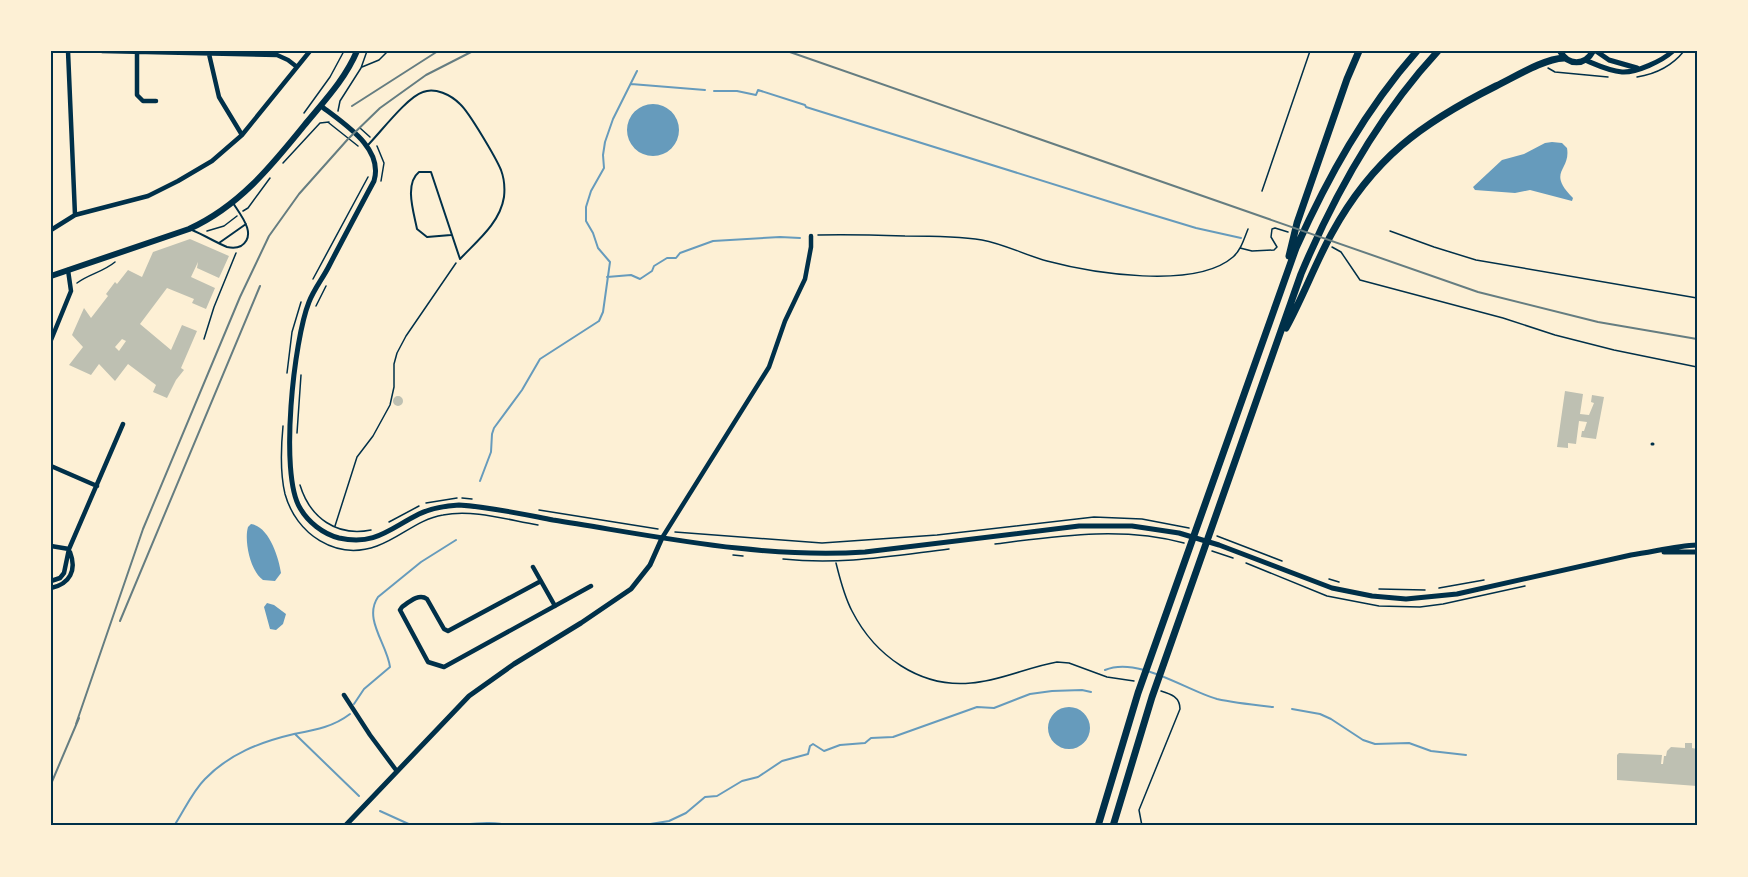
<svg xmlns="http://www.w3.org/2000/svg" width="1748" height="877" font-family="Cabin,sans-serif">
<rect width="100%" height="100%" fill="#fdf0d5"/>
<path fill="#669bbc" d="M627 130a26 26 0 1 1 52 0a26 26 0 1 1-52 0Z
M1552 142 1562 143 1567 148C1571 171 1546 171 1573 198L1572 201 1530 190 1515 193 1475 190 1473 187 1502 160 1524 154 1545 143Z
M251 524C269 526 279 558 281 573L275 581 263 580C250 571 244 540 248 527Z
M267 603 274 605 286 614 283 624 276 630 270 629 264 607Z
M1048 728a21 21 0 1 1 42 0a21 21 0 1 1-42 0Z"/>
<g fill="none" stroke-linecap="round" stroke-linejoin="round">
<path stroke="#669bbc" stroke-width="2" d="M631 84 705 90
M714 91H737L756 95 758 90 805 105 806 107 1120 205 1196 228 1241 238
M607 277 631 275 640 279 652 271 654 266 667 258H676L680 253 713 241 780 237 800 238
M480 481 491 452 492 434 494 428 522 390 540 359 599 321 603 312 610 262 598 248 593 233 586 221V207L591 191 604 168 603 155 605 142 613 119 637 71
M1105 670C1138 656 1185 690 1217 699 1235 703 1255 705 1273 707
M354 704 364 689 390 667C387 644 363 619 378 597L421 562 456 540
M1292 709 1320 714 1331 719 1363 740 1375 744 1409 743 1431 751 1466 755
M295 734 359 796
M380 811 413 826
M174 826C184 811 192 792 205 779 229 754 260 742 294 734 315 730 333 727 350 714
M452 826C466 825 496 820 507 826
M638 826 669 821 686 813 705 797 717 796 742 781 758 777 782 761 808 754 810 746 813 744 824 751 840 745 865 743 871 738 893 737 977 707 994 708 1030 694 1052 691 1082 690 1091 692"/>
</g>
<path fill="#bec0b2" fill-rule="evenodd" d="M190 239 229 256 219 278 197 268 198 262 191 277 215 288 206 309 192 303 194 299 167 288 140 324 171 350 182 325 197 331 181 368 184 370 176 380 167 398 153 392 156 385 128 364 115 381 99 364 91 375 69 365 83 347 72 335 84 308 91 318 108 296 106 294 115 282 117 284 128 270 142 277 153 252ZM122 339 126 341 119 351 115 347Z
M1565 391 1583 394 1580 414 1589 415 1594 403 1591 402 1592 395 1604 397 1596 439 1581 437 1582 431H1584L1587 422 1579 421 1576 444 1568 443V448L1557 447Z
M393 401a5 5 0 1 1 10 0a5 5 0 1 1-10 0Z
M1685 743H1692V748L1697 749V786L1617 780V755L1619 753 1662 755 1661 764H1663L1664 756H1666L1667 751 1671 747 1685 748Z"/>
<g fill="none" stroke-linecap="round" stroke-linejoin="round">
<path stroke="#003049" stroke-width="1.5" d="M362 67 379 60 388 51
M1548 68 1555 72 1608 77
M1637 77C1656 74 1672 66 1684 51
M338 111 340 101 361 68 367 51
M304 113 330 77 344 51
M329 123 358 146
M360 128 370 137
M377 146 384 163 381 181
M283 163 320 123 329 122
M1262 191 1310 51
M243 211 248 208 270 178
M207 231 224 226 237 216
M1390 231 1434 247 1476 260 1697 298
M818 235C847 234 876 235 905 236 930 236 957 236 982 240 1004 244 1025 255 1047 261 1092 273 1195 290 1233 257 1241 250 1244 239 1248 229
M1332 247 1341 252 1360 280 1503 318 1555 335 1614 350 1697 367
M1240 248 1252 251 1274 250 1277 247 1271 237 1272 229 1275 228 1288 232
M313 279 368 177
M77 283C89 274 103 272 115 262
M316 306 326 286
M204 339 214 307 236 253
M287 373 292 332 301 302
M283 426C281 447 280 473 285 494 296 534 336 561 377 546 400 538 418 519 443 515 473 509 508 520 538 525
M297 433 301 375
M300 485C310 518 337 537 371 530
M462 498 472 499
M426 503 457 498
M539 510 658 529
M389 522 419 506
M335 526 357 457 373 436 390 405 394 387V364L397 353 406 336 456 263
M675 532 822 543 937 535 1094 517 1142 519 1189 528
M1217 536 1282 561
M995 544C1058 536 1122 526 1184 543
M1212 551 1233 558
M733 555 743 556
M783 559C842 565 891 556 949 549
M836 563C840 579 844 596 852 611 875 656 920 688 971 683 1000 681 1028 667 1057 662L1069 663 1107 677 1134 681
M1246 563 1327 596 1379 606 1420 607 1443 604 1525 586
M1329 579 1339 582
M1439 588 1484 580
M1379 589 1425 590
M1142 826 1139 810 1180 709C1180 697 1171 694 1161 691"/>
<path stroke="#003049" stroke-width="2" d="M367 146C380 133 407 97 423 92 435 87 451 95 460 104 469 112 496 158 501 170 504 178 505 188 504 197 500 223 477 241 460 259L431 172H419C404 184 414 213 417 229L427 237 451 235
M192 230C204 235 215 242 227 247 232 248 237 248 241 246 258 235 240 214 233 203
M219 243 246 224"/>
<path stroke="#003049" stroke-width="3" d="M1652 444H1653"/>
<path stroke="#003049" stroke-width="4.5" d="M68 51 75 215
M102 51 277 55 288 60 297 67
M137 52V95L143 101H156
M209 54 219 97 242 135
M51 230 75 215 148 196 178 181 212 161 242 135 310 51
M51 340 71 291 68 270
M51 466 97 486
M662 538 769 367 785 321 805 279 811 247V236
M51 546 69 549
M533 567 555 606
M51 581 60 578 64 573 69 549 123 424
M541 581 448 631 444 629 427 599C419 593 409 602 402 607L400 610 428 662 444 667 591 586
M51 588C70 584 77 570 70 552
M344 695 370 735 396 770"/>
<path stroke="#003049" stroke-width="5" d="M1596 51 1609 60 1637 68
M1585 60C1597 65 1609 71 1622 72 1636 73 1662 61 1673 51
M321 106C344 124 384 148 374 181 359 209 344 237 329 266 323 278 314 289 309 302 294 339 279 474 300 508 308 522 323 534 339 538 375 546 389 529 419 514 431 508 445 506 459 505 491 507 522 514 553 520 656 536 760 559 865 552L1079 526H1132L1179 533 1219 545 1332 588 1372 596 1406 599 1457 594 1631 555C1653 552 1675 546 1697 545
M1664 552H1697
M345 826 469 696 514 664 581 623 631 589 650 565 662 538"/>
<path stroke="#003049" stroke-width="6" d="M1560 51C1568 66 1585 66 1593 51
M51 276 189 229C240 206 273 164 307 122 326 99 345 79 357 51"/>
<path stroke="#003049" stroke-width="7" d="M1289 256 1297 223 1347 79 1359 51
M1286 328C1303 297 1315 264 1332 233 1373 158 1422 123 1496 86 1515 77 1543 59 1564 58
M1098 826 1138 693 1296 248C1328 177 1365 110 1417 51
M1113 826 1152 697 1301 274C1335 193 1378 116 1438 51"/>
<path stroke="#657d81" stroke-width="2" d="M787 51 1478 292 1598 322 1697 339
M352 106 438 51
M120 621 260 286
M76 724 143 529 240 297 269 236 299 194 348 139 380 108 426 75 473 51
M51 784 79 718"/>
</g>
<rect width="1748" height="877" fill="none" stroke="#fdf0d5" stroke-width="105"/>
<rect x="52" y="52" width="1644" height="772" fill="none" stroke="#003049" stroke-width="2"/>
</svg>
